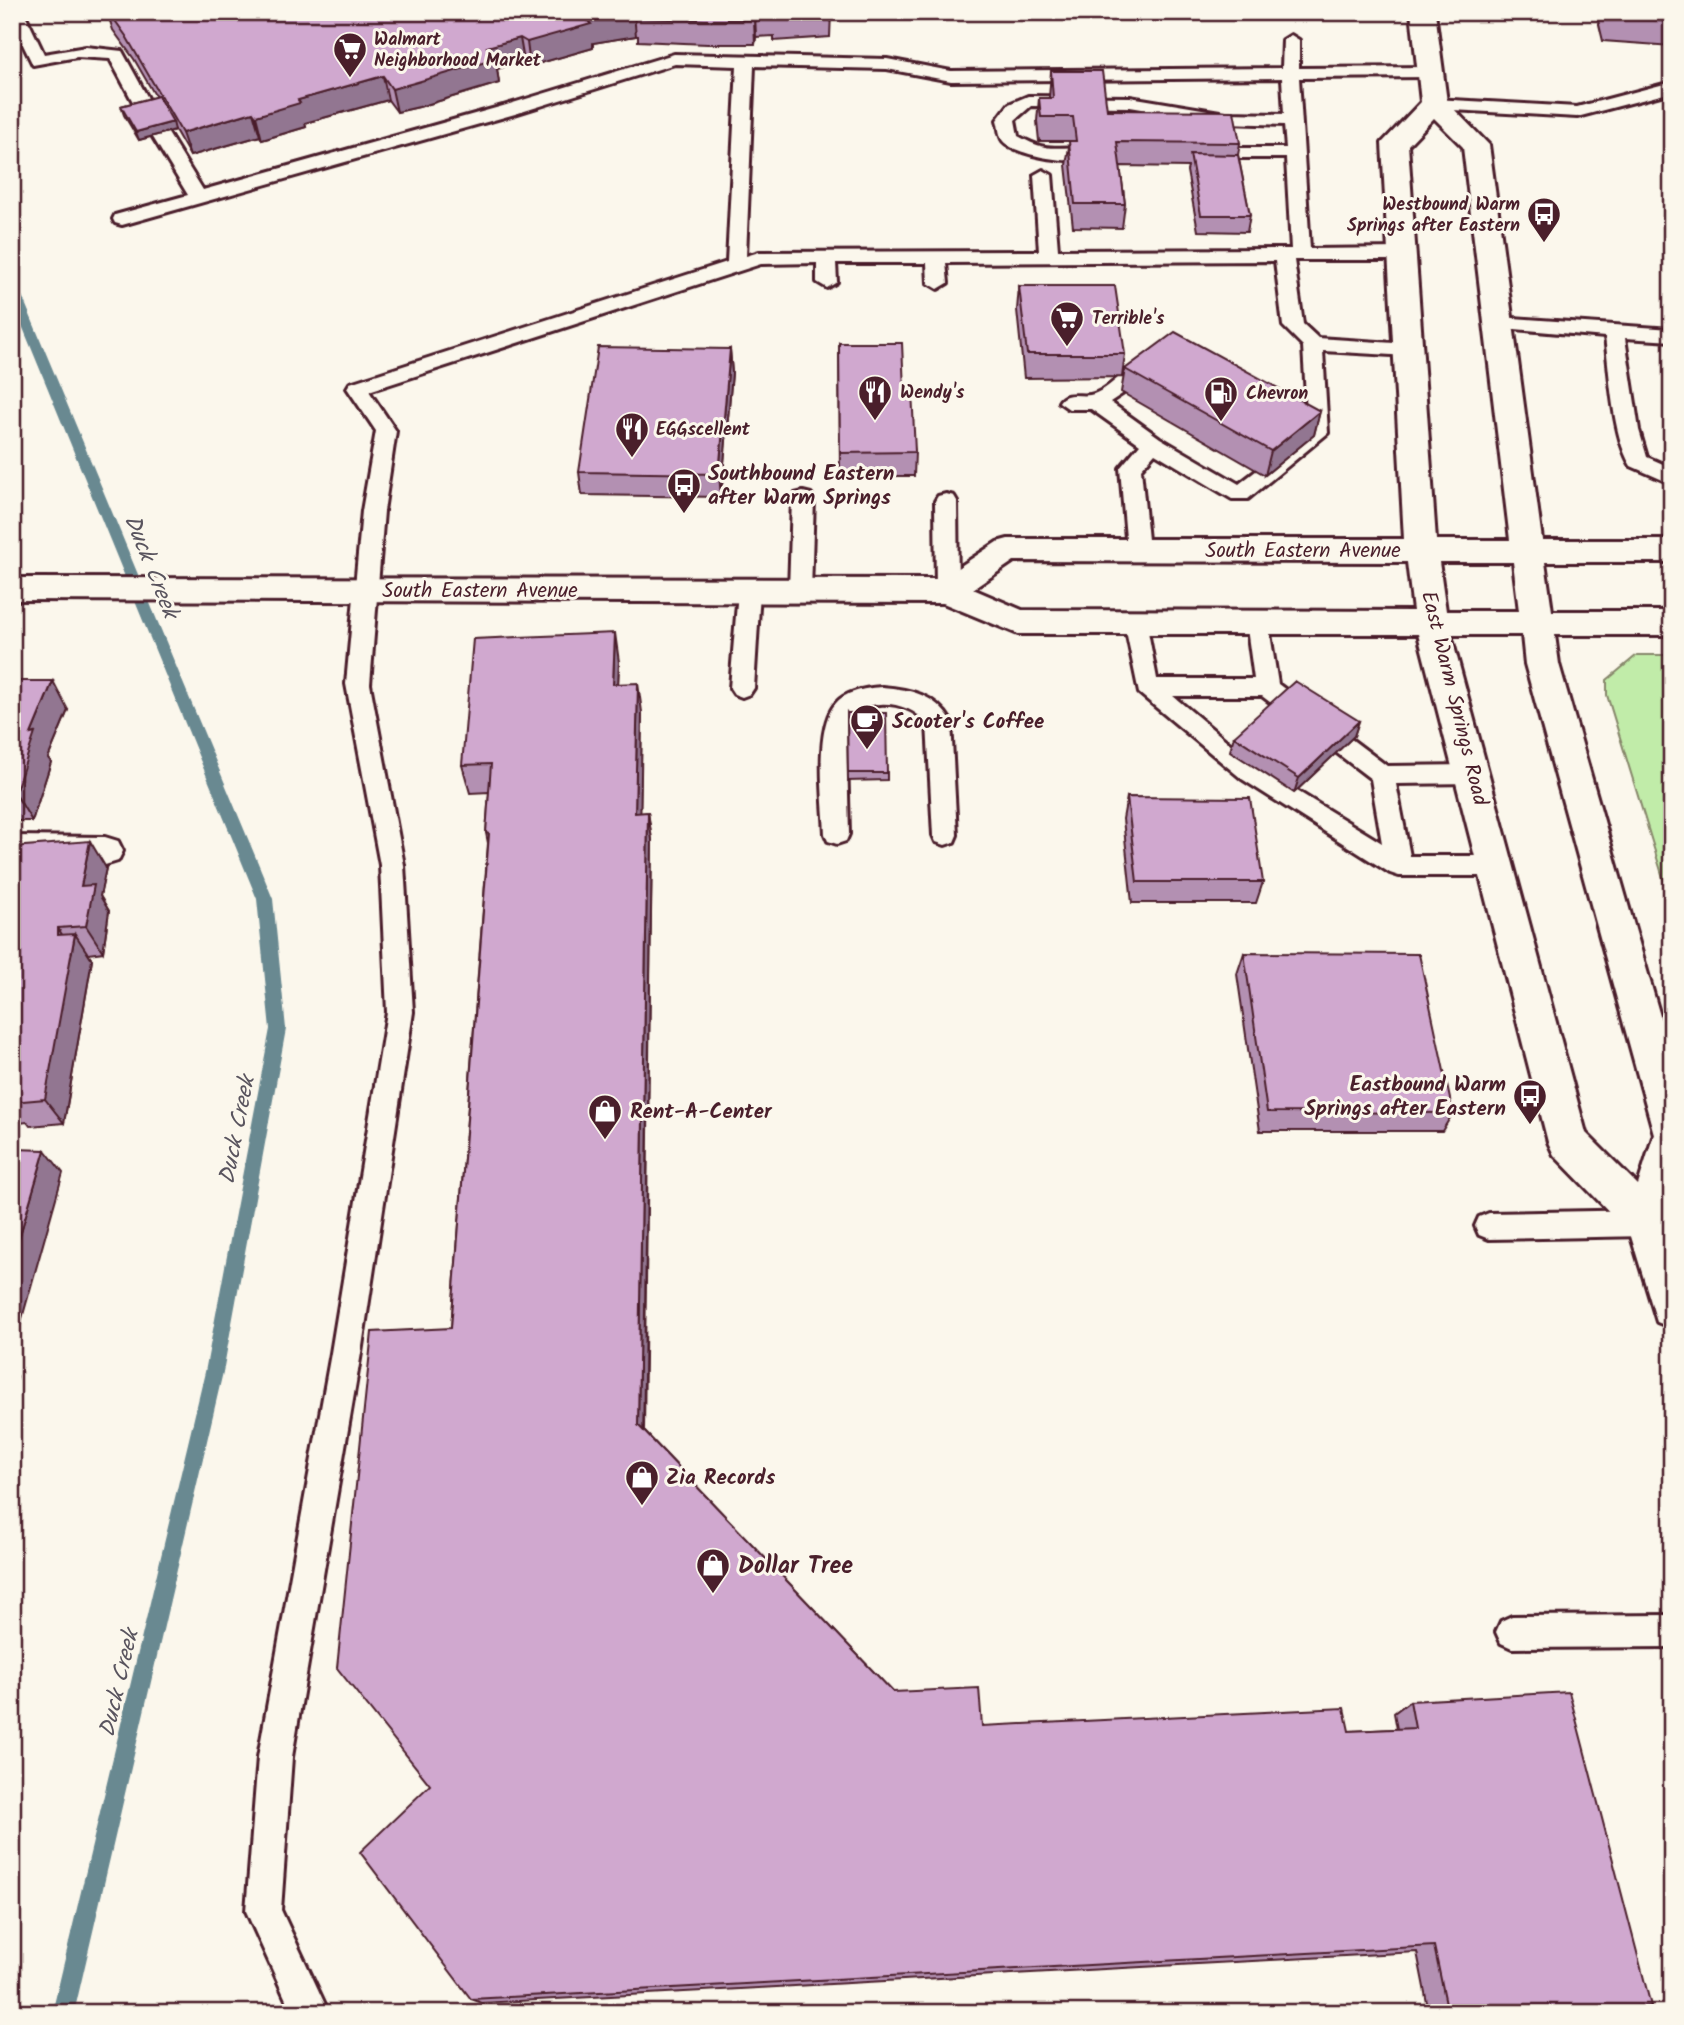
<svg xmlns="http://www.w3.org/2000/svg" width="1684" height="2025" font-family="Kalam,sans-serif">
<rect width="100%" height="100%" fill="#fbf7ec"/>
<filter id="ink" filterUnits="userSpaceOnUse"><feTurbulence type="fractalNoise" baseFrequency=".0143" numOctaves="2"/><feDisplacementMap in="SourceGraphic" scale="14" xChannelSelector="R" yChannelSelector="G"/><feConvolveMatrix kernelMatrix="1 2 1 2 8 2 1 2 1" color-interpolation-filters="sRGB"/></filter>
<g filter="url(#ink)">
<path fill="#c1eca9" stroke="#86866a" stroke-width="2" d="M1637 655H1672V907L1607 695V680Z"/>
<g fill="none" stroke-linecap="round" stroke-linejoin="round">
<path fill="#698991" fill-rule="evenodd" d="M12 283 18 286 273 899 286 1029 223 1372 74 2013H52L205 1372 270 1029 257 899 12 301Z"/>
<g stroke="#4a1f2b" stroke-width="6">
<path id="service" d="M12 12H24L44 54 86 47 122 51 154 109 151 113H139L110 59 77 57 33 65 12 22Z
M1291 35 1299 40V68L1430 67 1439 72 1430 77 1299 78 1310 249 1402 248 1411 254 1402 260H1294L1303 324 1318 338 1409 344 1419 350 1409 356 1323 351 1328 433 1248 499H1232L1155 453 1141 469 1149 550 1146 555H1130L1127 550 1120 468 1140 444 1091 409H1069L1059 402C1066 391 1079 397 1090 395 1113 391 1132 355 1157 361L1160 366 1157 371 1110 402 1160 438 1239 484 1308 431 1303 346 1283 326 1275 261 946 263 948 283 938 289 928 283 927 263H836L837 282 827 288 817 282V263L761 264 369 391 396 431 384 511 370 684 404 865 413 1012 361 1353 292 1757 281 1910 329 2013H292L246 1911 258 1757 331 1353 387 1012 380 865 346 684 362 511 376 431 347 388 350 383 727 262 737 66 675 64 515 114 122 225 115 223 113 219 115 215 188 195 151 134 154 130H166L203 190 503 106 674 54 887 59 951 71 1282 68 1283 40ZM754 66 887 69 951 81 1282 78 1284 114 1226 113 1130 97 1028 96 1009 104 997 120C999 126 999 136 1003 141 1017 158 1098 169 1112 153 1103 143 1061 150 1045 147 1035 145 1027 141 1018 136L1015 120 1031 106 1130 107 1226 123 1284 125 1286 148H1204L1195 153 1204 158H1286L1291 249 1058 250 1052 175 1043 170 1034 175 1039 251 759 252 746 256Z
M1672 82V92L1577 117 1434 109 1425 104 1434 99 1577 107Z
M1499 317 1672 329V341L1625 338 1639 430 1647 457 1672 468V484L1631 466C1612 435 1610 373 1605 337L1492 327 1489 323Z
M803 492 811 494 814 499 811 591 808 597H792L789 591 792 499 795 494Z
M946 494 954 496 957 501 958 591 955 597H939L936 591 935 501 938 496Z
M749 583 757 585 760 591 754 688 750 694 742 697 734 694 730 688 738 591 741 585Z
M1135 613 1143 615 1146 621 1157 679H1254L1246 621 1249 615H1265L1268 621 1278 684 1387 766 1473 765 1481 768 1485 774 1481 780 1473 783 1396 784 1410 856H1496L1505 859 1508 866 1505 873 1496 876H1399L1390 873 1242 779 1139 693 1124 621 1127 615ZM1173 696H1262L1371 779 1382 843 1258 767Z
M882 687C910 689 936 695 951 721L957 835 954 842 945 845 936 842 933 835 927 723C909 702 872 696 851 716L847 755 849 834 846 841 837 844 828 841 825 834C824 802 813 726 837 702 847 691 867 688 882 687Z
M1648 1210 1658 1214 1662 1223 1658 1232 1648 1236 1489 1239 1479 1235 1475 1226 1479 1217 1489 1213Z
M1672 1615V1647L1512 1648 1501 1643 1496 1632 1501 1621 1512 1616Z"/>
</g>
<g stroke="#4a1f2b" stroke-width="6">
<path id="minor" d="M12 836 105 837 118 841 123 851 118 861 105 865 12 864Z"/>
</g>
<g stroke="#4a1f2b" stroke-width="6">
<path id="primary" d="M1411 12H1435L1447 102 1489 145 1542 540H1672V562H1545L1552 611H1672V635H1555L1559 664 1672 1058V1212L1669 1223 1672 1233V1328L1657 1322 1630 1233 1554 1155 1548 1142 1418 634H1018L943 603 12 600V578L941 579 997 542 1008 539H1404L1382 143 1421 102ZM1434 118 1463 147 1510 540H1436L1408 145ZM1014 561 1407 562 1413 611 1022 610 973 589ZM1439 562H1513L1519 611H1446ZM1451 635H1522L1525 664 1654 1134 1638 1185 1586 1133Z"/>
</g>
<use href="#service" fill="#fbf7ec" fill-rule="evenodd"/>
<use href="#minor" fill="#fbf7ec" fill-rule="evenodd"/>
<use href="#primary" fill="#fbf7ec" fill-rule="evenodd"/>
</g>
<path fill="#b390b2" stroke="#4a1f2b" stroke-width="2" d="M107 12H831L830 37 774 41V36L756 37 755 44H707L638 41V36H636L593 43V48L530 66 524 61 497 69 499 83 419 107 397 112 388 100 305 123 306 127 262 140 260 136 190 156 175 130 139 140 124 115 121 106 156 97 134 59 113 30Z
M1036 12H1276V16H1037Z
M1596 12H1672V46L1603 41Z
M1051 71 1107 110 1240 143 1238 155 1250 215 1247 232 1198 231 1187 171 1188 167 1120 166 1125 204 1122 228 1073 227 1066 165 1070 141H1039L1037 121 1039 98H1049Z
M1019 286 1125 354 1122 377 1024 378 1017 310Z
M839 343 904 390 915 452 914 476H840Z
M730 349 732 373 721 497 582 495 579 472Z
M1125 369 1320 411 1314 435 1265 475 1121 392Z
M619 662 618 684 642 712 640 813 648 812 652 840 644 1431 893 1692 982 1726 1349 1731 1397 1729 1394 1713 1410 1701 1651 2006 1627 2010 1583 2013H1429L1417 1952 482 2003 471 1999 430 1785 451 1328 488 843 486 833 489 792 470 793 462 765Z
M12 681 68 710 48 758 51 762 32 821H12Z
M847 713 887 773V780L848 781Z
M1359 721 1354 736 1294 793 1230 751 1234 736Z
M1127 797 1263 882 1256 903H1132L1123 819Z
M12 847 106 868 100 896 109 911 103 952 88 954 92 960 64 1123 30 1126 27 1122 12 1124Z
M1244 953 1453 1113 1442 1131H1260L1237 974Z"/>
<path fill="#927691" stroke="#4a1f2b" stroke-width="2" d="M634 13 636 36 593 43V48L530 66 527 42 587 20Z
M755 13 756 37 755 44 754 20Z
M520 38 524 61 497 69 499 83 419 107 397 112 392 89 487 47Z
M383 76 388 100 305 123 306 127 262 140 256 116 298 100Z
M253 112 260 136 190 156 182 133Z
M173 122 175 130 139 140 136 132Z
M730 349 732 373 721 497 719 474Z
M1320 411 1314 435 1265 475 1271 451Z
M615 633 619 662 617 713 613 684Z
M53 681 68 710 48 758 51 762 32 821 15 793 31 734Z
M638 683 642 712 640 840 635 813Z
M1359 721 1354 736 1294 793 1299 778Z
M648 812 652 840 643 1444 638 1425Z
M90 841 106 868 100 896 109 911 103 952 86 926 81 886Z
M58 928 72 951 75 934 92 960 64 1123 45 1099Z
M45 1150 63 1173 12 1354V1262Z
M12 1372 17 1376 12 1395Z"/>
<path fill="#d0a8cf" stroke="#4a1f2b" stroke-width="2" d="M109 12H830V14L773 18V13H755L754 20H705L636 18 637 13H634L587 20 591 24 527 42 520 38 487 47 496 59 414 83 392 89 383 76 298 100 300 103 256 116 253 112 182 133 126 36Z
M1610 12H1672V21L1611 18Z
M1051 71H1102L1107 110 1234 111 1240 143 1117 142 1125 204H1075L1069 141H1076L1073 117H1041L1039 98H1053Z
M158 96 173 122 136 132 121 106Z
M1190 154 1238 155 1250 215H1201Z
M1019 286H1115L1125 354H1027Z
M1175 332 1320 411 1271 451 1125 369Z
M839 343H902L904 390H912L915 452 840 453Z
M598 347 730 349 719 474 579 472Z
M615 633 613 684 638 683 635 813 648 812 638 1425 893 1692 979 1688 982 1726 1344 1708 1349 1731 1415 1728 1410 1701 1569 1692 1651 2006 1527 2013H1448L1434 1946 471 1999 360 1852 430 1785 337 1668 372 1332 451 1328 489 834 486 833 491 764 462 765 473 639Z
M12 681H53L31 734 35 733 15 793H12Z
M1295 681 1359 721 1299 778 1234 736Z
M847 713H886L887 773H848Z
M1127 797 1250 798 1263 882H1137Z
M90 841 81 886 94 885 86 926 58 928V935L75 934 45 1099 12 1102V847Z
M1244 953 1419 954 1453 1113 1267 1112Z
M15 1149 45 1150 12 1262V1151Z"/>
</g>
<defs>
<g id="supermarket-pin" transform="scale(1.75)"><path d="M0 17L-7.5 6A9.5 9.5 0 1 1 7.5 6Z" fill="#4a1f2b" stroke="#fbf7ec"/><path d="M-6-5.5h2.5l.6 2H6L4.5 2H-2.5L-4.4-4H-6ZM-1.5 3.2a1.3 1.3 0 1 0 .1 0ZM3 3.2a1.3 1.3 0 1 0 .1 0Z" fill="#fff"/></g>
<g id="bus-pin" transform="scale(1.75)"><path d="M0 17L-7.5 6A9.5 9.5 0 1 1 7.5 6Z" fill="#4a1f2b" stroke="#fbf7ec"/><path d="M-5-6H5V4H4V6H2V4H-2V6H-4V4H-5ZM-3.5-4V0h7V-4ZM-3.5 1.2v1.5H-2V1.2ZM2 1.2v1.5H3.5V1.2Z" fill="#fff"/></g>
<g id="restaurant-pin" transform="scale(1.75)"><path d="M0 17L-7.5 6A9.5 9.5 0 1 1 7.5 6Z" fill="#4a1f2b" stroke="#fbf7ec"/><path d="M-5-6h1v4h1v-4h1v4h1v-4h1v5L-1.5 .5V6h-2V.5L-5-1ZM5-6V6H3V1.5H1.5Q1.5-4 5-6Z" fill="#fff"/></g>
<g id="fuel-pin" transform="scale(1.75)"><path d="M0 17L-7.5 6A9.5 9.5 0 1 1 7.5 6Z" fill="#4a1f2b" stroke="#fbf7ec"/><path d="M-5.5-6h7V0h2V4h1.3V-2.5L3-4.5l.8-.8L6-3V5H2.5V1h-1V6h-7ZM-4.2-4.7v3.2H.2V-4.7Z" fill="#fff"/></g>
<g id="cafe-pin" transform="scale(1.75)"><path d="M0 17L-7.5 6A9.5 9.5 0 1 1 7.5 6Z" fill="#4a1f2b" stroke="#fbf7ec"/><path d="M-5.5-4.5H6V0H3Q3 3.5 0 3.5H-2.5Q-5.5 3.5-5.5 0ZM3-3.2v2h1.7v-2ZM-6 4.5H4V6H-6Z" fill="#fff"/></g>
<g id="shop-pin" transform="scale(1.75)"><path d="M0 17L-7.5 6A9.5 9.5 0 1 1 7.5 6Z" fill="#4a1f2b" stroke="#fbf7ec"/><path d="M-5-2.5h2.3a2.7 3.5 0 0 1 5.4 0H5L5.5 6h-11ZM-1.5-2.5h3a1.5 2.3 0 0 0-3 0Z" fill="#fff"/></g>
</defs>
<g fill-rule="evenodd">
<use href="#supermarket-pin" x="350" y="49"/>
<use href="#bus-pin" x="1544" y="214"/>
<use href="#supermarket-pin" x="1067" y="318"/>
<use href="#restaurant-pin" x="875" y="392"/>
<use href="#fuel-pin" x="1221" y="393"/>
<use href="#restaurant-pin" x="632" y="429"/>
<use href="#bus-pin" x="684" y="485"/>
<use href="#cafe-pin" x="867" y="721"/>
<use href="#bus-pin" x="1530" y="1096"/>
<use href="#shop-pin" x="605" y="1111"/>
<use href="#shop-pin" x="642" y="1477"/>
<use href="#shop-pin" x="713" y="1565"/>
</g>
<g text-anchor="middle" stroke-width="6" stroke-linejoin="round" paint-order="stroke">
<g font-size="18" font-weight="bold" fill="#4a1f2b" stroke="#fbf7ec" text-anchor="start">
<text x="374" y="45">Walmart<tspan x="374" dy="21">Neighborhood Market</tspan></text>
<text x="1520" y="210" text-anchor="end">Westbound Warm<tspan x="1520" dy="21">Springs after Eastern</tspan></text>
<text x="1092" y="324">Terrible's</text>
<text x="900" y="398">Wendy's</text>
<text x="1246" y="399">Chevron</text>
<text x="656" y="435">EGGscellent</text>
</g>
<g font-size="21" font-weight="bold" fill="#4a1f2b" stroke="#fbf7ec" text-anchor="start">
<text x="708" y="480">Southbound Eastern<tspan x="708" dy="24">after Warm Springs</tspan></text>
<text x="892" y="728">Scooter's Coffee</text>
<text x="1506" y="1091" text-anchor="end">Eastbound Warm<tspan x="1506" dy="24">Springs after Eastern</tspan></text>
<text x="630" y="1118">Rent-A-Center</text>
<text x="666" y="1484">Zia Records</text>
</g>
<g font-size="21" fill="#4a1f2b" stroke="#fbf7ec">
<text x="1303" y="557">South Eastern Avenue</text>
<text x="480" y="597">South Eastern Avenue</text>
<text transform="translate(1455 698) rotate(76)" y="7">East Warm Springs Road</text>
</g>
<g font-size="23" font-style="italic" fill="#59545e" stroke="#fbf7ec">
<text transform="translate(152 566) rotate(68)" y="8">Duck Creek</text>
<text transform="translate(236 1130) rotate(-79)" y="8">Duck Creek</text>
<text transform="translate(118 1683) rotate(-77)" y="8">Duck Creek</text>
</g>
<g font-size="24" font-weight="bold" fill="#4a1f2b" stroke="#fbf7ec" text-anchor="start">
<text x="738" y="1573">Dollar Tree</text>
</g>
</g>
<rect width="1684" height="2025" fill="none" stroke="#fbf7ec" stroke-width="42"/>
<rect x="21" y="21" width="1642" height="1983" fill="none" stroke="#4a1f2b" stroke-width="2.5" filter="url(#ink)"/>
</svg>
